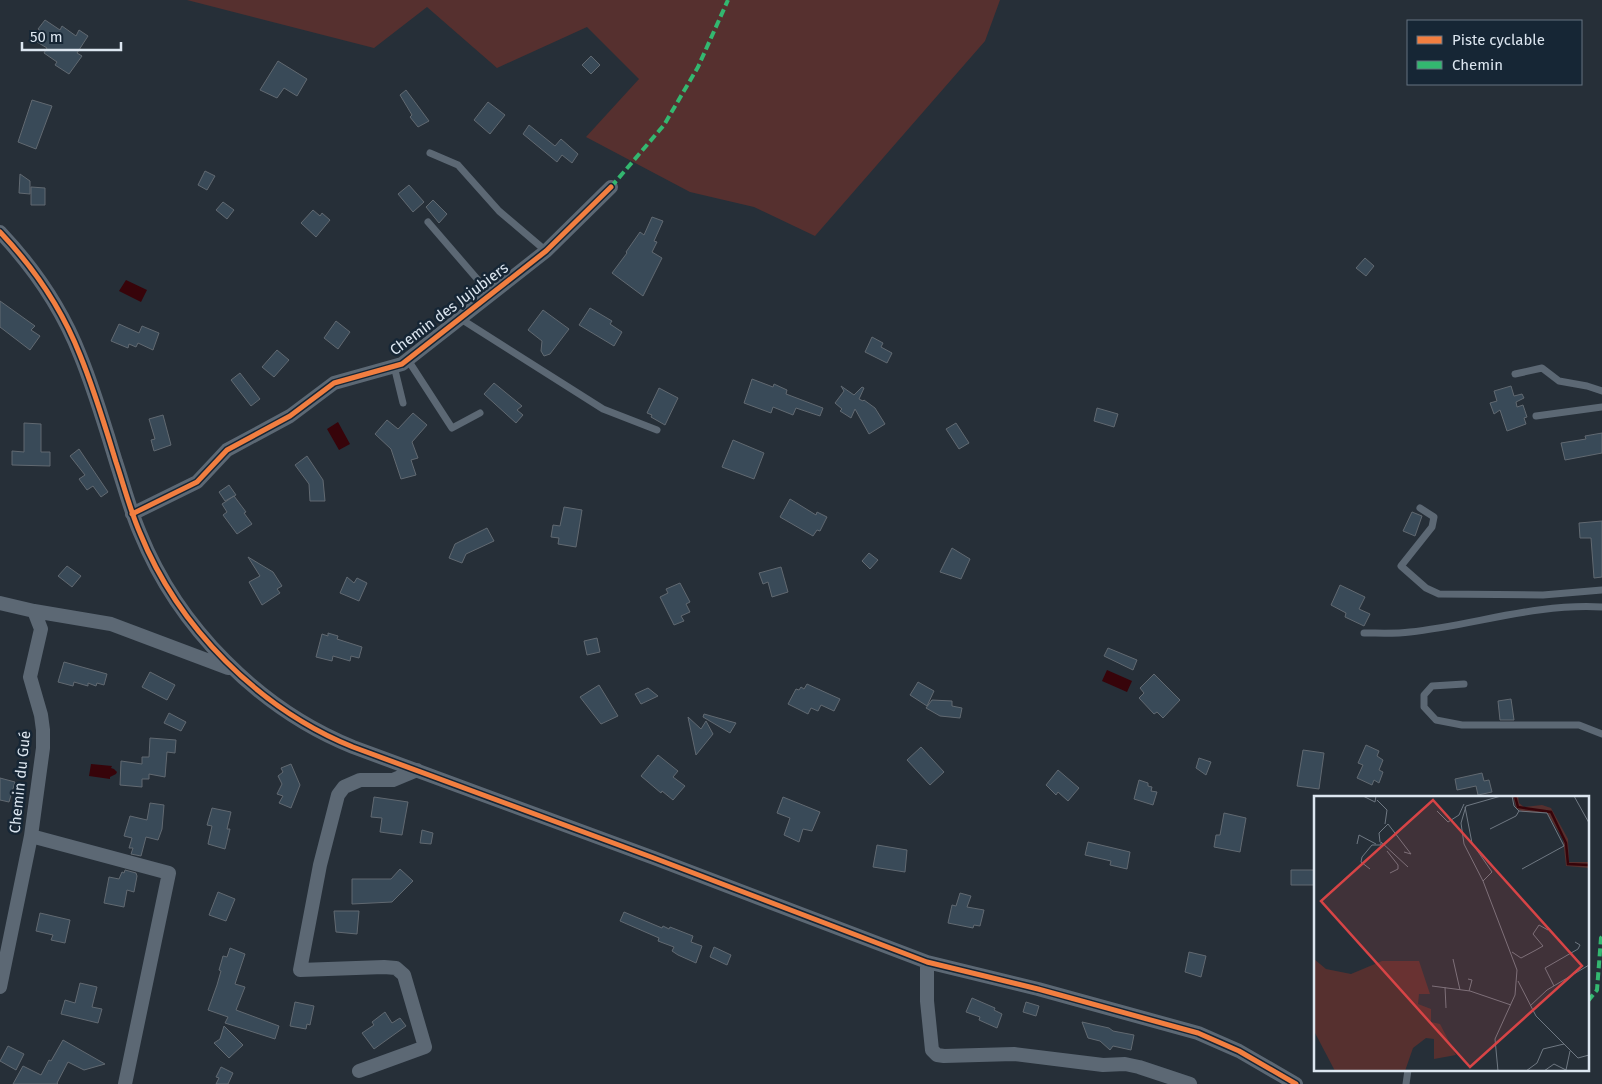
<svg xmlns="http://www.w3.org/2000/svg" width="1602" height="1084" font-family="'Fira Sans',sans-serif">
<rect width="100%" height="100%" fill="#262f38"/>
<path fill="#56302f" d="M187 0H1000L985 41 815 236 754 207 690 192 586 137 639 79 587 27 497 68 427 7 374 48Z"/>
<path fill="#37040a" d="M126 280 147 290 141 302 119 291Z
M338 422 350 444 339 450 327 429Z
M1107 670 1132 681 1127 692 1102 681Z
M91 764 112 766 111 768 114 769 117 772 116 774 110 777V779L89 776Z"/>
<path fill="#394a58" stroke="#616971" d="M45 20 60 30 62 26 76 36 79 30 88 36 77 53 82 56 69 74 55 65 57 62 44 53 47 48 37 42 43 33 38 29Z
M591 56 600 65 591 74 582 65Z
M278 61 307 79 297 96 284 88 277 98 260 90Z
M406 90 429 121 418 127 410 117 412 115 400 95Z
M32 100 52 106 36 149 18 142Z
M488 102 505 115 490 134 474 120Z
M529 125 555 146 561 139 578 154 572 163 562 155 557 162 523 134Z
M205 171 215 176 207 190 198 185Z
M20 174 30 181V194L19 193Z
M409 185 424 202 413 212 398 194Z
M31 187 45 188V205H31Z
M433 200 447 214 439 223 426 207Z
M223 202 234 210 227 219 216 210Z
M313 210 320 216 322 213 330 220 316 237 301 223Z
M652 217 663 221 654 241 657 242 652 252 662 258 643 296 612 273 627 253 626 252 640 232 644 235Z
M1365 258 1374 266 1366 276 1356 268Z
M0 301 35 326 31 330 40 336 30 350 0 327Z
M590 308 612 321 610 324 622 332 614 346 579 325Z
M543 310 569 329 550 354 544 356 541 351 542 341 528 330Z
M336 321 350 332 338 349 324 338Z
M119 324 139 333 142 326 159 333 153 350 138 343 136 347 129 344 128 348 111 341Z
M872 337 883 343 881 347 892 353 887 363 865 352Z
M277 350 289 360 274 377 262 367Z
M240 373 260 399 251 406 231 380Z
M752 379 773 387 774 384 787 390 786 394 823 408 820 416 796 408 793 415 773 407 771 413 744 403Z
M494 383 522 406 517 410 523 415 516 423 484 394Z
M841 386 854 395 862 387 864 388 859 399 863 401 864 400 875 408 885 424 869 434 855 409 851 418 840 411 842 409 835 403 844 391Z
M1511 386 1514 396 1522 394 1524 398 1516 402 1517 407 1523 405 1527 417 1524 418 1526 424 1507 431 1500 410 1494 414 1490 403 1497 401 1494 391Z
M659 388 678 398 665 425 651 417 652 415 647 413Z
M1097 408 1118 414 1114 427 1094 421Z
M413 413 427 425 412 442 418 458 411 460 416 475 401 479 391 449 375 434 387 420 398 429Z
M163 415 171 445 154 451 151 440 155 439 149 419Z
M24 423 41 424V452H50V466L12 465V451L24 452Z
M956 423 969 443 959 449 946 429Z
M1602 433V453L1565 460 1561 443 1586 439 1585 436Z
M733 440 764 453 754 479 722 467Z
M79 449 108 492 101 497 93 486 87 490 79 479 85 475 70 456Z
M307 456 323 480 325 501H310L309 484 295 465Z
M229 485 236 495 225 501 219 492Z
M234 496 246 512 244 513 252 524 237 534 223 515 227 512 222 504Z
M790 499 816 515 817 512 827 517 820 531 817 530 813 536 780 517Z
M564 507 582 510 576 547 558 544 559 538 551 537 553 525 560 526Z
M1412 512 1422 516 1415 536 1403 531Z
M1602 521V577L1594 578 1591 538H1580L1579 523Z
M487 528 494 541 466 554 462 563 449 558 455 544Z
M952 548 970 559 961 579 940 572Z
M869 553 878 560 870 569 862 561Z
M248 557 273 572 282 586 277 589 280 593 262 605 249 582 260 576Z
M67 566 81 576 72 587 58 576Z
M781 567 788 592 772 597 768 582 763 584 759 573Z
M347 577 354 583 357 578 367 583 359 601 340 593Z
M680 583 690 602 686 604 690 612 681 616 684 621 674 625 660 597 668 593 666 589Z
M1340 585 1365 597 1359 609 1370 614 1364 626 1345 617 1346 613 1331 605Z
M328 633 338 636 337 639 362 647 359 658 351 656 350 661 333 656 332 661 316 657 322 634 328 636Z
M597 638 600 652 587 655 584 641Z
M1108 648 1137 660 1133 670 1104 656Z
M64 662 107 674 104 685 97 683 96 686 88 683V686L74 682 73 686 58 682Z
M150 672 175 685 167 700 142 687Z
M1154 674 1180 700 1163 718 1157 712 1154 714 1139 698 1144 693 1140 688Z
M918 682 934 691 927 706 910 695Z
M807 684 840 699 834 711 821 705 818 711 811 708 808 714 788 704 796 689 799 690 801 687 804 689Z
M599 685 618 716 601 724 580 697Z
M648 688 658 696 641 704 635 694Z
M1511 699 1514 720H1500L1498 701Z
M932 700 952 701V706L962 708 960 718 940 716 926 708Z
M169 713 186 722 181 731 164 723Z
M704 714 736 723 730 733 703 717Z
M688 717 701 729 706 721 713 734 696 755Z
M150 738 176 740 175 753 167 752 165 777 149 774V779H142V787L120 785 121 761 142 764V757H149Z
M1366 745 1379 751 1377 756 1383 760 1379 770 1383 772 1379 783 1374 780 1372 785 1357 778 1363 765 1358 763Z
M921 747 944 772 930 785 907 760Z
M1303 750 1324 753 1319 789 1297 786Z
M658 755 678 771 673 777 685 786 673 800 662 791 661 793 641 776Z
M1199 758 1211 762 1206 775 1196 768Z
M291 764 300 785 291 808 279 803 283 796 277 794 282 784 278 776 283 772 281 768Z
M1058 770 1079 788 1068 801 1058 792 1056 795 1046 785Z
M1482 773 1484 781 1489 780 1492 792 1478 795 1476 786 1457 790 1455 779Z
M0 778 15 782 9 802 0 800Z
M1139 780 1148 783V786L1152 787 1151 791 1157 792 1153 805 1134 799Z
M374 797 408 802 402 835 380 832 382 818 371 817Z
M783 797 820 812 812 831 803 829 799 842 784 835 790 818 777 813Z
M150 803 164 805 162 829 158 840 146 837 141 856 131 854 133 848H129L132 838 124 836 130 816 147 820Z
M212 808 231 812 227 829H230L225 849 208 844 212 826 207 825Z
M1224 813 1246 818 1240 852 1214 847 1216 835H1220Z
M422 830 433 833 431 844 420 843Z
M1088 842 1130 852 1127 869 1110 865 1111 861 1085 855Z
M877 845 907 850 905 872 873 867Z
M400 869 413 881 392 902 352 904V879H391Z
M125 870 136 873 137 876 134 892 127 890 124 907 104 903 109 877 119 879 122 872 124 873Z
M1291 870H1315V885H1291Z
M218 892 235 899 226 921 209 915Z
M960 893 971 896 967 907 984 910 980 926 974 925 973 928 948 923 952 905 956 906Z
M334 911H359L357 934 336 932Z
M624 912 662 928 663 926 669 929 670 927 693 936 691 942 702 946 696 963 678 955 672 951 674 947 658 941 659 938 620 921Z
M40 913 70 920 65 943 51 940 53 935 36 931Z
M714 947 731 955 727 965 710 957Z
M230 948 245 954 235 984 245 987 236 1010 279 1026 275 1039 225 1023 228 1017 208 1010 217 985 221 971 219 970 223 956 227 957Z
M1189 952 1206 956 1201 977 1185 972Z
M80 983 97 987 92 1007 102 1009 98 1023 61 1014 65 1000 75 1003Z
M972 998 995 1008 994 1010 1002 1014 997 1028 979 1020 980 1017 966 1012Z
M295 1002 314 1006 310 1025 307 1024 306 1029 290 1026Z
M1026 1002 1039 1006 1036 1016 1023 1012Z
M385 1012 392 1023 400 1018 406 1026 374 1049 362 1033 374 1025 372 1022Z
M1082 1022 1109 1028 1113 1031 1134 1035 1131 1050 1113 1046 1110 1050 1100 1041 1088 1038Z
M224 1026 243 1045 229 1058 214 1043 220 1039Z
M63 1040 105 1064 84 1070 68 1062 57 1083 58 1084H13L23 1066 41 1075 49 1060 51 1061Z
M8 1046 24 1054 16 1070 0 1061Z
M221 1067 233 1073 228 1084H216L219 1078 216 1077Z"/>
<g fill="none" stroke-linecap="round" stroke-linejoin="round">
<path stroke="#5c6874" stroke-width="7" d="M430 153 458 165 499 211 546 251
M428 222 491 295
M461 319 603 409 657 430
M408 360 452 428 480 413
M394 366 403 403
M1515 374 1542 368 1559 381 1587 386 1602 391
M1536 416 1602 407
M1420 508 1434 517 1432 527 1401 566 1426 588 1439 594 1543 595 1602 590
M1364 633C1379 633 1395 634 1410 632 1474 625 1537 603 1602 607
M1464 684 1432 686 1424 695V707L1436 720 1462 725H1579L1602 734
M1406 1084 1408 1070"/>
<path stroke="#5c6874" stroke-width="14" d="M0 232C34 268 62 309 80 355 94 389 105 426 116 462 124 486 130 510 140 533 178 627 259 709 353 747L654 858 927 962 1038 989 1198 1033 1239 1051 1296 1084
M132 514 197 482 227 450 290 416 334 383 402 364 546 251 611 187
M0 603 34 611 111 624 228 668
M31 836 169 873 125 1084
M927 962V1001L932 1050 937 1055 944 1056 1014 1054 1103 1065 1125 1064 1139 1067 1190 1084
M0 987 31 836 43 748V730L41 715 30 677 41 629 34 611
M359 1071 425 1047 404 975 396 968 384 967 300 970 320 865 338 795 344 787 360 780H393L417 770"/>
<path stroke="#33b770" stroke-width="4" stroke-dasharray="8 4" stroke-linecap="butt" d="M611 187 664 125 698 67 728 0
M1588 1001 1597 990 1601 938 1602 937"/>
<g stroke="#162635" stroke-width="8">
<path id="cycleway" d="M0 232C34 268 62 309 80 355 94 389 105 426 116 462 124 486 130 510 140 533 178 627 259 709 353 747L654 858 927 962 1038 989 1198 1033 1239 1051 1296 1084
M132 514 197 482 227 450 290 416 334 383 402 364 546 251 611 187"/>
</g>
<use href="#cycleway" stroke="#f27e40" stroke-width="5"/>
</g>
<g text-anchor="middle" stroke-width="5" stroke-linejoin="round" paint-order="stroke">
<g font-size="15" fill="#dce6f0" stroke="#162635">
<text transform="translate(449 309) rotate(-37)" y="5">Chemin des Jujubiers</text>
<text transform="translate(20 782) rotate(-84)" y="5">Chemin du Gué</text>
</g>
</g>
<g transform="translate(1314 796)">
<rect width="275" height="275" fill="#262f38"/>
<path d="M199 0H204L205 7 210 11 228 9 237 12 254 43 255 66H275V72L252 70 249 43 233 17 209 16 202 12ZM0 163 12 173 37 178 68 165H105L116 198H105L104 208 117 213V226L126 228 142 259 120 263V243L112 242 99 252 91 275H21L0 235Z" fill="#56302f"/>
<path fill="none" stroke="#37040a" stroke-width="2.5" d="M201 0 204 11 237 16 252 47 254 68 275 69"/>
<path fill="none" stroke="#6f7882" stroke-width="1" d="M49 0 61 6 62 0M198 0 200 10 205 15 233 17 250 50 208 73M260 0 275 27M63 4 73 14 71 28M152 10 147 27 150 48 169 85 203 174 201 199 181 243 184 275M152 10 187 0M151 11 158 47 178 76 169 85M123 15 134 26 145 19 150 8M176 33 202 20 205 15M66 46 65 37 74 28 97 58 90 56M43 48 45 39 62 48M73 55 84 69V73L76 77M56 73 47 66 48 61 58 49H67V46L94 71M198 156 207 162 222 154 229 150 219 138 225 129 234 134M139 163 146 194M154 183 158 184 155 195M204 185 222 220 264 262 275 259M118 190 156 195 197 209M240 190 231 172 264 153 266 149 261 146M131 191 132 212M216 210 233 194 275 169M212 275 223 267 229 253 250 248M230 275 240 268 252 274 256 255"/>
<path fill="#d74446" fill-opacity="0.15" stroke="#d74446" stroke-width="2.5" d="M119 4 268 170 156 271 7 105Z"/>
<rect width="275" height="275" fill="none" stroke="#dce6f0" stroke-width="2.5"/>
</g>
<rect x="1407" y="20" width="175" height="65" fill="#162635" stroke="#657380"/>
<rect x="1417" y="36" width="25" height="8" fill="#f27e40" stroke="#657380"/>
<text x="1452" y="45" font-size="15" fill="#dce6f0">Piste cyclable</text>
<rect x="1417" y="61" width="25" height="8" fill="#33b770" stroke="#657380"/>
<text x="1452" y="70" font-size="15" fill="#dce6f0">Chemin</text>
<path d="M22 42v8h99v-8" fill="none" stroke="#dce6f0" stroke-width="2.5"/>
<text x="30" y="42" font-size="15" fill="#dce6f0" stroke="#162635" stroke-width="4" paint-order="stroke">50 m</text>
</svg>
